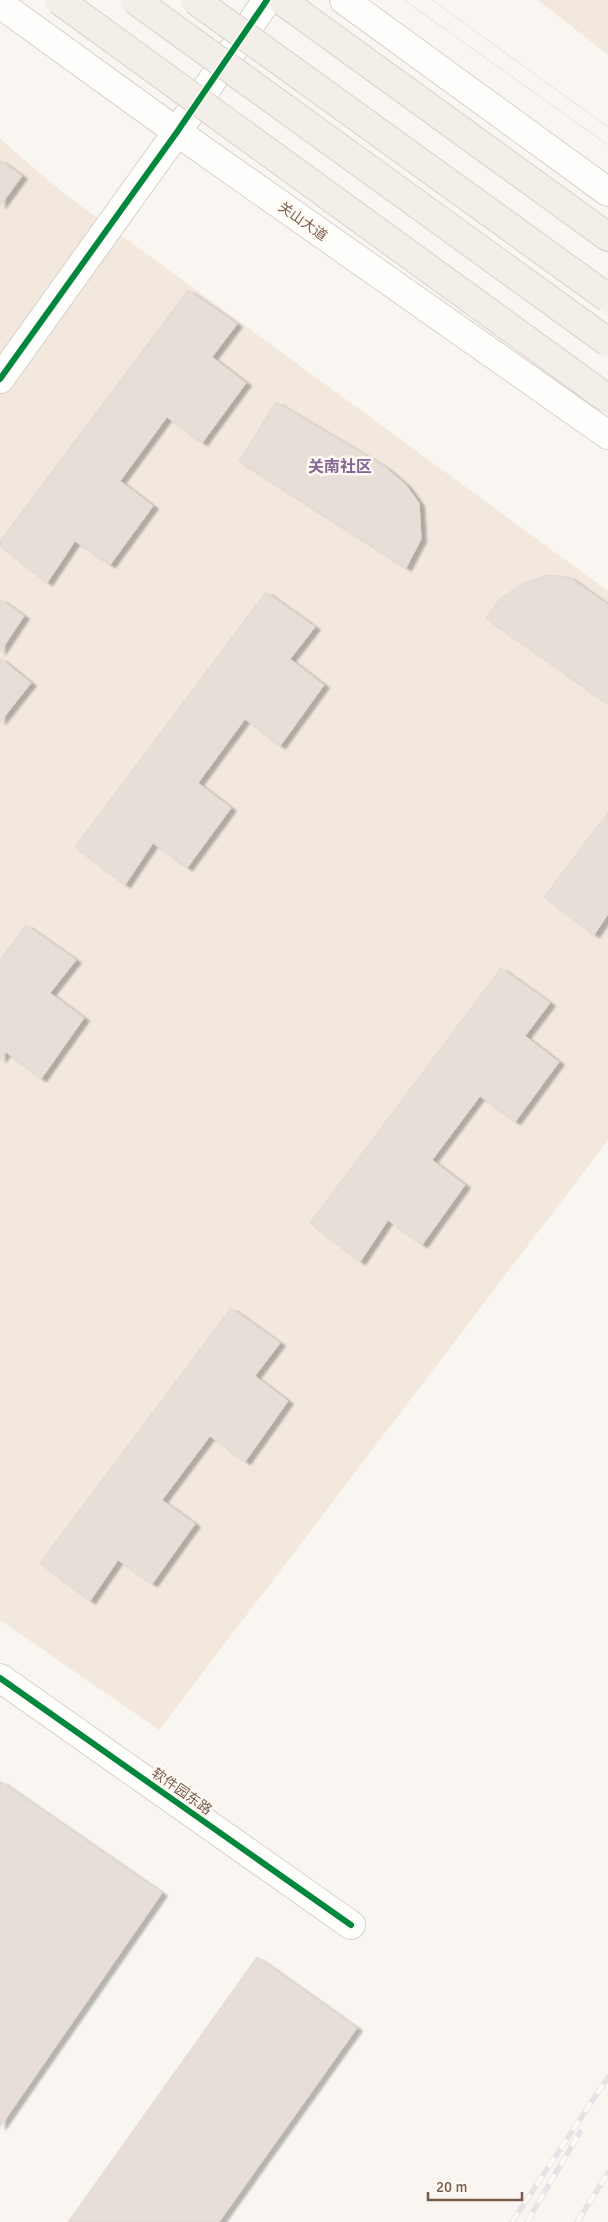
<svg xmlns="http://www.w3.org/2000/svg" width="608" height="2222" font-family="Signika,'Noto Sans SC',sans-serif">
<defs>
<filter id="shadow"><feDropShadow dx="5.5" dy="3" stdDeviation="1" flood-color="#0004"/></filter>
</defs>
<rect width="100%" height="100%" fill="#f9f5f0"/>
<path fill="#f2e8de" d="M538 0H608V55Z
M0 139 62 192 608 591V1140L159 1730 0 1620Z"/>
<path fill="#e6ded7" stroke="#e2d8d2" filter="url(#shadow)" d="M0 160 22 176 0 206Z
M188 290 237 324 212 357 246 383 202 443 167 417 120 481 153 506 110 565 75 541 47 583 0 546V541Z
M276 402 385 467 406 485 419 503 421 539 406 568 239 461Z
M548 575 569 577 608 605V704L486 618 500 599 523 583Z
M266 592 315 627 290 659 324 685 280 746 245 719 198 783 231 808 187 868 153 843 125 885 75 847Z
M0 599 24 616 0 652Z
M0 658 31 683 0 722Z
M608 812V914L594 935 544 897Z
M26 925 76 960 50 993 84 1018 41 1079 6 1052 0 1060V960Z
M501 968 550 1003 525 1036 559 1062 515 1122 480 1096 432 1160 465 1185 422 1245 388 1220 360 1262 310 1223Z
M231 1308 280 1343 255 1376 288 1401 245 1462 210 1436 162 1500 195 1524 152 1584 118 1560 90 1601 40 1563Z
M0 1781 162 1893 0 2127Z
M257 1957 357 2028 219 2222H68Z"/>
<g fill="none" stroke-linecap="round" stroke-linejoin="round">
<g stroke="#d7d1cb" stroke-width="30">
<path id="minor" d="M0 379 177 132 267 0
M0 1678 351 1925"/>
</g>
<g stroke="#d9d2cb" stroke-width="30">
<path id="secondary" d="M344 0 608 192
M0 4 177 132 608 435"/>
</g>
<g stroke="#dad1cc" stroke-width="30">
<path id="primary" d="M281 0 608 237"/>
</g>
<use href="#minor" stroke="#fefefd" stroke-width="28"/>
<use href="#secondary" stroke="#fefefd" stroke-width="28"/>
<use href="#primary" stroke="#f3eee8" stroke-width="28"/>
<path stroke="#e6e3e7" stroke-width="1" d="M404 0 608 145
M432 0 608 127"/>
<g stroke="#e6e3e7" stroke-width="5.5">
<path id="rail" d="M512 2222 608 2077
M527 2222 580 2132
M577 2222 608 2173"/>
</g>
<use href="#rail" stroke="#fffaf3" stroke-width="4" stroke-dasharray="11" stroke-linecap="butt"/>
<g stroke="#dad1cc" stroke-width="30" stroke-linecap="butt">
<path id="primary-bridge" d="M59 0 608 399
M135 0 608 342
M195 0 608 298"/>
</g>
<use href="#primary-bridge" stroke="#f3eee8" stroke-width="28"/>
<g stroke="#fffaf3" stroke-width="9">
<path id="cycleway" d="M0 379 177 132 267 0
M0 1678 351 1925"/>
</g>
<use href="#cycleway" stroke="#00873e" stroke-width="6"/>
</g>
<g text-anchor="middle" stroke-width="5" stroke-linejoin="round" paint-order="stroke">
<g font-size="14" fill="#7a5c4d" stroke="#fffaf3">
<text transform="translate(303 221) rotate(35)" y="5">关山大道</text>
<text transform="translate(182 1791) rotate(35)" y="5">软件园东路</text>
</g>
<g font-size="16" font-weight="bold" fill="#846695" stroke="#fffaf3">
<text x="340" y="472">关南社区</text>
</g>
</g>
<path d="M428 2192v8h94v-8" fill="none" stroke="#7a5c4d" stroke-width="2.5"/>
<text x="436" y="2192" font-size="15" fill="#7a5c4d" stroke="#fffaf3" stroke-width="4" paint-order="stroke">20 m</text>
</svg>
